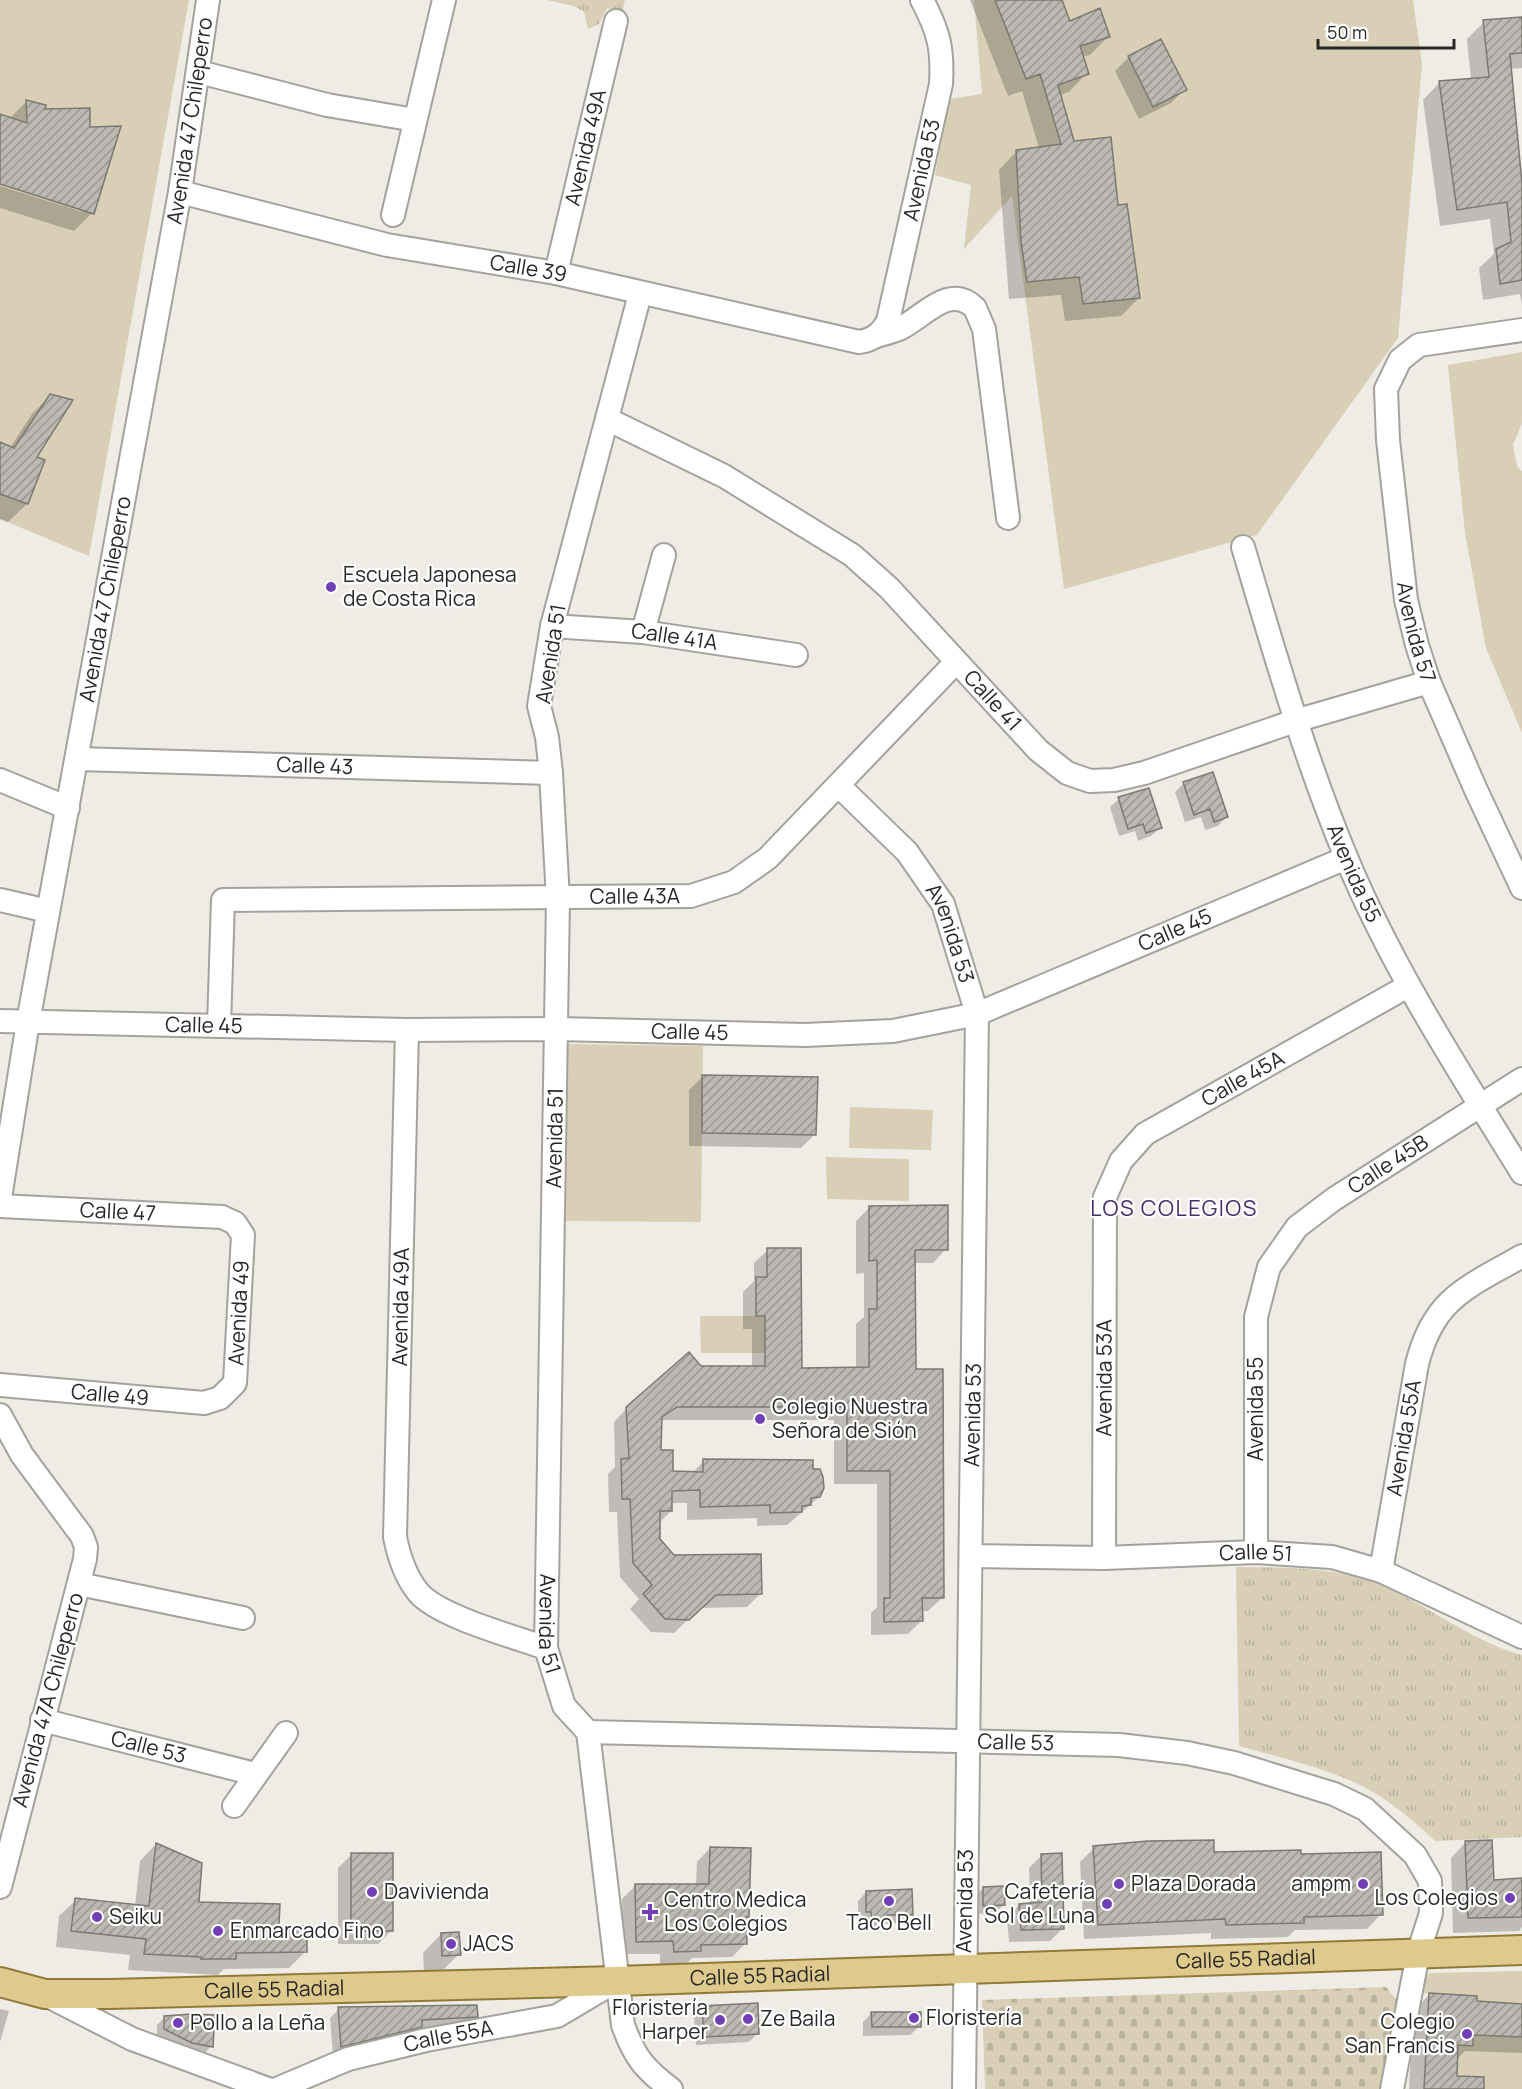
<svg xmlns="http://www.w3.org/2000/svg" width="1522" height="2089" font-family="Manrope,sans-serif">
<defs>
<pattern id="cemetery-stones" width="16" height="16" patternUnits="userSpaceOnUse" patternTransform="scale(1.5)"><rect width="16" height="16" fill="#d8cfb6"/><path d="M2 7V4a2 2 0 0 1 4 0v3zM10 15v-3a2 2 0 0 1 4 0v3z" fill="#b9b29c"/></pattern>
<pattern id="park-tufts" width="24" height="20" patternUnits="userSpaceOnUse" patternTransform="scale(1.5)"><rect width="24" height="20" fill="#d8cfb6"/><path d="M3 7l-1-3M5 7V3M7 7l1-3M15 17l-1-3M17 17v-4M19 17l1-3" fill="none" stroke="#b9b29c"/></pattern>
<pattern id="building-hatch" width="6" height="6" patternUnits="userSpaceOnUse" patternTransform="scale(1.5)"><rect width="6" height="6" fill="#bcb9b3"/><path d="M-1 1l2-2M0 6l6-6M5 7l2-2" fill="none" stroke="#999691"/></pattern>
</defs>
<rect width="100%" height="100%" fill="#efece6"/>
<path fill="#d8cfb6" d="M0 0H189L89 556 0 519Z
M974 0H1413L1422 64 1398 338 1257 535 1064 589 1012 196 964 249 971 185 935 175 949 99 982 94Z
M1522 352V423L1513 445 1517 466 1522 471V733L1486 648 1465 533 1448 365Z
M566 1044 703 1046 701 1222 565 1221Z
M850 1107 933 1110 931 1150 849 1148Z
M826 1157 909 1159V1201L827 1199Z
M700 1316H765V1353H701Z
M1522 1971V2004L1477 2001V1996L1420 1993 1422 1979 1430 1973Z
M1473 2035 1522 2037V2089H1468L1469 2076H1457L1458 2045H1472Z"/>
<path fill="url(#cemetery-stones)" d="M1386 1987 1398 2002 1381 2089H985L982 2000Z"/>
<path fill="url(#park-tufts)" d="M547 0H625L622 13 607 8 599 24 588 29 584 12 574 6Z
M1236 1567C1282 1568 1330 1566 1373 1582 1425 1602 1468 1640 1522 1655V1837L1435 1841C1414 1821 1392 1802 1366 1788 1327 1768 1281 1758 1239 1746Z"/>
<path fill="#0003" d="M970 0H1060L1069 22 1109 36 1090 55 1082 57 1087 73 1069 92 1060 95 1073 143 1139 298 1121 316 1065 321 1061 295 1009 299 999 170 1017 151 1039 148 1022 91 1008 96Z
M1522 18V68L1510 69 1522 201V305L1520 294 1483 300 1479 268 1494 254 1490 219 1440 226 1423 100 1440 82 1471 80 1467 39 1484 22Z
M1129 57 1185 89 1171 103 1139 119 1115 71Z
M26 102 43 111 92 213 74 231 0 208V186L83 212V209L0 183V116L9 119Z
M51 395 35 458 43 461 27 504 8 522 0 519V444L10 448 32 414Z
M1184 783 1226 817 1218 826 1205 830 1201 817 1185 822 1175 792Z
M1119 799 1160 828 1151 836 1138 841 1135 831 1119 836 1110 807Z
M703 1076 815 1134 801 1148 689 1146V1090Z
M870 1207 946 1249 933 1263H914V1371L942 1598 928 1611H921V1621L908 1634 871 1635V1613L877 1607V1484H834V1420H662L660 1451 672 1473H692L704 1461 819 1497 787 1525 757 1526V1518L687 1520V1503H671V1511L659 1523V1540L673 1556 760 1594 747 1607 700 1608 674 1633 651 1632 630 1609 639 1599 620 1577 617 1512H609L608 1474 615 1467 614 1422 627 1408 700 1367H752V1329H743V1292L754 1281V1263L768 1250 800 1369H856V1324L864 1317V1273L856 1274V1221Z
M1466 1842 1492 1882 1522 1879V1927L1519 1931 1453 1933 1451 1858Z
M156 1844 198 1904 278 1927 305 1952 289 1968 224 1969 218 1975 128 1970 130 1955 56 1947 59 1916 76 1900 135 1906 140 1861Z
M710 1848 748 1916 744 1920 746 1943 732 1957 692 1958 686 1964H660V1954H623L622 1899 636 1885H696L697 1862Z
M1094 1848 1300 1856 1381 1914 1367 1929 1295 1930 1288 1937 1211 1939V1933L1084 1939 1080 1862Z
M352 1854 392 1930 378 1944H338V1868Z
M1042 1855 1063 1928 1050 1941 1009 1942 1007 1918 1019 1905 1030 1904 1029 1868Z
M983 1888 1004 1904 995 1913 975 1914 974 1897Z
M866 1892 911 1914 903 1923 881 1924 877 1928H864L863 1920H858V1901Z
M441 1934 459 1954 441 1972 424 1973 423 1953Z
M1429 1995 1475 2003 1522 2005V2053L1465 2051 1456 2060 1455 2077 1467 2089H1409L1413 2011Z
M703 2007 758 2033 749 2042 696 2045 694 2016Z
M0 2009 9 2011 0 2042Z
M339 2009 476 2016 467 2025 419 2028 412 2035 333 2055 330 2018Z
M872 2013 919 2027 910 2035 863 2036V2022Z
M164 2018 211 2046 204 2054 157 2037V2025Z"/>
<path fill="url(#building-hatch)" stroke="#7c7973" stroke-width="1.5" d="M995 0H1062L1070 21 1100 8 1110 37 1080 46 1089 74 1058 85 1074 141 1111 137 1118 205 1127 204 1140 298 1083 304 1079 277 1027 282 1021 242 1016 150 1061 144 1040 74 1026 79Z
M1522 17V53L1510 54 1522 184V280L1500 284 1496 249 1511 242 1507 202 1457 210 1439 81 1489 77 1483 20Z
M1161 39 1187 90 1153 107 1128 56Z
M26 100 46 105 45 109 90 108V127L121 126 94 214 0 184V114L27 123Z
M50 394 73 400 37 457 45 460 28 504 0 494V442L14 448Z
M1213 772 1228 817 1214 822 1210 809 1194 815 1183 782Z
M1149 788 1162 828 1146 833 1143 824 1128 829 1118 797Z
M702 1075 818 1077 816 1135 702 1133Z
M948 1205V1250H915L916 1369H943L944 1598H922L923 1621 884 1622V1598H890V1471H847V1407H677L662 1417 661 1450H673V1471L703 1472V1459L813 1460V1469H820L823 1477 824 1488 820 1497 811 1498V1505L802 1506V1512L770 1513V1505L700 1507V1490L672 1491V1511H660V1539L674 1555 761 1554 762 1594 716 1595 689 1620 665 1619 643 1594 652 1585 633 1563 630 1499H622L621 1459 629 1458 626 1407 689 1352 701 1366H765V1316H756V1277H767V1248H801L802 1368 869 1367V1309H877V1260L869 1261V1206Z
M1214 1840V1852L1301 1850V1854L1381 1852 1383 1915 1304 1917V1923L1226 1925 1225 1919 1098 1925 1093 1846 1148 1841Z
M1492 1840 1494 1880 1522 1878V1917L1468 1918 1465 1841Z
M156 1843 202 1863 199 1902 280 1904 279 1926H307V1952L236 1953V1959H201V1957L144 1954 146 1939 71 1931 75 1898 149 1906Z
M710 1847 751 1848 749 1917H746L747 1944 701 1945V1951L674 1952 673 1941 636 1942 635 1884H709Z
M351 1853H393V1931H351Z
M1062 1853 1064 1929 1021 1930 1019 1904 1042 1902 1041 1854Z
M1004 1886 1005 1905 983 1906V1887Z
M912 1889 913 1915H887V1919L872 1920 871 1912H866V1891Z
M459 1932 461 1955 442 1956 441 1933Z
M1429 1993 1477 1996V2001L1522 2004V2037L1473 2035V2046L1458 2045 1457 2076 1484 2077V2089H1424Z
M758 2003 759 2034 704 2037 702 2006Z
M477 2005 478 2017 422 2020V2027L341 2047 338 2007Z
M871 2012H921V2027H872Z
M192 2014 215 2015 213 2047 192 2043 164 2029V2016Z"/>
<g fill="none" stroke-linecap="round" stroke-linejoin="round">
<g stroke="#a4a29c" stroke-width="26">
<g id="minor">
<path d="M199 72 327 105 415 120"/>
<path id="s1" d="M180 192 387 245 556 273 859 342C873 340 881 334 888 321L941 84C943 49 939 32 922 0"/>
<path d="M393 215 444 0"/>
<path id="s2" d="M556 273 616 21"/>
<path id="s3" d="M640 294 552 626 539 706 547 737 551 773 558 899 546 1648 564 1706 588 1732 623 2025C634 2056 644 2069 671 2089"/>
<path id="s4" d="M1522 330 1419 345 1400 360 1386 389 1388 440 1406 600 1417 645 1429 682 1476 790 1522 888"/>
<path d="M876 336C883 334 892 332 899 329 923 318 949 282 975 308L984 329 1008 518"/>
<path id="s5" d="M607 419 724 476 852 555 889 588 1038 750 1067 773 1090 781 1114 780 1144 773 1295 721 1429 682"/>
<path id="s6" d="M1243 547C1274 651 1304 756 1346 857 1392 968 1459 1071 1522 1173"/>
<path id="s7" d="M552 626 643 632 796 655"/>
<path d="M643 632 664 555"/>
<path id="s8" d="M78 759 551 773"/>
<path d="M0 780 68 808"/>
<path id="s9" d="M839 786 907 852 943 904 977 1014 964 2089"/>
<path d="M0 900 48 911"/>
<path id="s10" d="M0 1021 407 1030 558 1029 805 1035 893 1031 977 1014 1346 858"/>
<path id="s11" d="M219 1026 223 900 691 896 734 882 768 858 955 663"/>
<path d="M407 1030 395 1537C399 1557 405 1576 418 1592 437 1616 515 1637 546 1648"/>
<path id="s12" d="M0 1198 28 1022 180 192 208 0"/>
<path id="s13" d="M0 1206 222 1217 235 1223 243 1235 235 1383 220 1398 204 1403 0 1385"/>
<path d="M0 1415 22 1455 82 1536 86 1547 85 1559 0 1887"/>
<path id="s14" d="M1256 1552V1317L1269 1267 1297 1227 1334 1199 1522 1079"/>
<path id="s15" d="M972 1556 1104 1558 1256 1552 1332 1557 1381 1571 1522 1637"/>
<path id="s16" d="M1104 1558 1105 1197 1121 1161 1145 1134 1408 986"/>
<path id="s17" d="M1381 1571 1417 1364C1434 1297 1467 1288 1522 1256"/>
<path d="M79 1584 243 1618"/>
<path id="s18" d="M42 1720 255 1774"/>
<path id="s19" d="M588 1732 1119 1745 1187 1753 1234 1763 1334 1794 1365 1809 1415 1855 1430 1881 1431 1913 1418 1954 1392 2089"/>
<path d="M234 1806 286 1733"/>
<path d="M46 1995 132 2039 268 2089"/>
<path id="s20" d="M277 2089 348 2059 426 2040 557 2016 616 1981"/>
</g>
</g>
<g stroke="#917a38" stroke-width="32">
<g id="major">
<path id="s21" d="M0 1982 45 1994H110L616 1981 1522 1950"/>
</g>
</g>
<use href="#minor" stroke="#fff" stroke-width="22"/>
<use href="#major" stroke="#dfca8e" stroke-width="28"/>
</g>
<g fill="#723eb5" stroke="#fff" stroke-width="2">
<circle cx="331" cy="587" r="6"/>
<circle cx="760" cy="1419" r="6"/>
<circle cx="1119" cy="1884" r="6"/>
<circle cx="1363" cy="1884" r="6"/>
<circle cx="372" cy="1892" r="6"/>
<circle cx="1510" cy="1898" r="6"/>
<circle cx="889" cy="1901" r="6"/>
<circle cx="1107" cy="1904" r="6"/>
<path d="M647 1903h6v6h6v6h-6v6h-6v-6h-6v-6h6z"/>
<circle cx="97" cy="1917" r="6"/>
<circle cx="218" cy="1931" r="6"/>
<circle cx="451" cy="1944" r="6"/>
<circle cx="914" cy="2018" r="6"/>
<circle cx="748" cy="2019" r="6"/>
<circle cx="720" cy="2020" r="6"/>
<circle cx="178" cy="2023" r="6"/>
<circle cx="1467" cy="2034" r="6"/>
</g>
<g text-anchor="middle" stroke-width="4.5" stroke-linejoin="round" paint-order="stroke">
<g font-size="21" fill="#282724" stroke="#fff">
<text dy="7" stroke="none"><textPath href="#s12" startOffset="1094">Avenida 47 Chileperro</textPath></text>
<text dy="7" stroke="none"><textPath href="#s2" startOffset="129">Avenida 49A</textPath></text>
<text dy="7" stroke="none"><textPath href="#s1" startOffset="888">Avenida 53</textPath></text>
<text dy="7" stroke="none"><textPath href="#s1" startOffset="357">Calle 39</textPath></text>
<text dy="7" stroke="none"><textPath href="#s12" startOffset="608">Avenida 47 Chileperro</textPath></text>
<text dy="7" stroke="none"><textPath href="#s4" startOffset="406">Avenida 57</textPath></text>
<text dy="7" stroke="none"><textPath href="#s7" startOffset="123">Calle 41A</textPath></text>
<text transform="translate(551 654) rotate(-81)" y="7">Avenida 51</text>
<text dy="7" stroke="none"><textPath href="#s5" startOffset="483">Calle 41</textPath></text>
<text dy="7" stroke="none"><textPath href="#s8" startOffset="237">Calle 43</textPath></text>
<text dy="7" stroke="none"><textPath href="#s6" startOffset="345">Avenida 55</textPath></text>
<text dy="7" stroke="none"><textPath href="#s11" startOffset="538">Calle 43A</textPath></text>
<text dy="7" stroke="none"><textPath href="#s10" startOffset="1194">Calle 45</textPath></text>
<text dy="7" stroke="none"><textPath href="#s9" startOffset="188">Avenida 53</textPath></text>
<text dy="7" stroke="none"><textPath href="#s10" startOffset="204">Calle 45</textPath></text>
<text dy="7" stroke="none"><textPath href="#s10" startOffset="690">Calle 45</textPath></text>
<text dy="7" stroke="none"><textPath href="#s16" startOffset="549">Calle 45A</textPath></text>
<text transform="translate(555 1138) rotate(-89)" y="7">Avenida 51</text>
<text dy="7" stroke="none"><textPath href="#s14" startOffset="446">Calle 45B</textPath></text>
<text dy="7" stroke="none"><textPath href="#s13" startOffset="118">Calle 47</textPath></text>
<text transform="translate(401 1307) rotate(-89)" y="7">Avenida 49A</text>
<text transform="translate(239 1313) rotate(-87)" y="7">Avenida 49</text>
<text dy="7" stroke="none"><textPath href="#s16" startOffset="180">Avenida 53A</textPath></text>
<text transform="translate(110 1395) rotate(5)" y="7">Calle 49</text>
<text transform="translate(1256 1409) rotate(-90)" y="7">Avenida 55</text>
<text transform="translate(973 1415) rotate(-89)" y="7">Avenida 53</text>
<text dy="7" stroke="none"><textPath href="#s17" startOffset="135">Avenida 55A</textPath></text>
<text dy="7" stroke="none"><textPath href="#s15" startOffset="284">Calle 51</textPath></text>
<text dy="7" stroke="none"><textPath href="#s3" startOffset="1344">Avenida 51</textPath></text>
<text transform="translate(48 1700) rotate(-75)" y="7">Avenida 47A Chileperro</text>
<text dy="7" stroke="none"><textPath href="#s19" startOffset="428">Calle 53</textPath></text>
<text dy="7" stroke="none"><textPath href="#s18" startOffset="110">Calle 53</textPath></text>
<text transform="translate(965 1901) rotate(-89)" y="7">Avenida 53</text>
<text dy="7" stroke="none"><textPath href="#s21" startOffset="1248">Calle 55 Radial</textPath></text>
<text dy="7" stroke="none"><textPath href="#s21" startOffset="762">Calle 55 Radial</textPath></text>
<text dy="7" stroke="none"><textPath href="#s21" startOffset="276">Calle 55 Radial</textPath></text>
<text dy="7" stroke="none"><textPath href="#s20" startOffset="180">Calle 55A</textPath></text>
</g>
<g font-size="21" fill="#282724" stroke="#fff" text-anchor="start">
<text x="343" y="582">Escuela Japonesa<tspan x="343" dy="24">de Costa Rica</tspan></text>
<text x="772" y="1414">Colegio Nuestra<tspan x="772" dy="24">Señora de Sión</tspan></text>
<text x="1131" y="1891">Plaza Dorada</text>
<text x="1351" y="1891" text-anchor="end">ampm</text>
<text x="384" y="1899">Davivienda</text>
<text x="1095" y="1899" text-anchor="end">Cafetería<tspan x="1095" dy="24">Sol de Luna</tspan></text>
<text x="1498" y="1905" text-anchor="end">Los Colegios</text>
<text x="664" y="1907">Centro Medica<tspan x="664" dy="24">Los Colegios</tspan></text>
<text x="109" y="1924">Seiku</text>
<text x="889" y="1930" text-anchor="middle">Taco Bell</text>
<text x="230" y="1938">Enmarcado Fino</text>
<text x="463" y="1951">JACS</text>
<text x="708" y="2015" text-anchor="end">Floristería<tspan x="708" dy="24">Harper</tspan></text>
<text x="926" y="2025">Floristería</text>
<text x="760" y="2026">Ze Baila</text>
<text x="1455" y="2029" text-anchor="end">Colegio<tspan x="1455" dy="24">San Francis</tspan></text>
<text x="190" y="2030">Pollo a la Leña</text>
</g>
<g font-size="22" letter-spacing="1.5" fill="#442d68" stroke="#fff">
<text x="1174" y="1216">LOS COLEGIOS</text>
</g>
</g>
<path d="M1318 39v9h136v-9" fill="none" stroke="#282724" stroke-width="3"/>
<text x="1327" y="39" font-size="18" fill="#282724" stroke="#ffffff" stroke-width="4.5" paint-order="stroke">50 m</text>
</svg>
